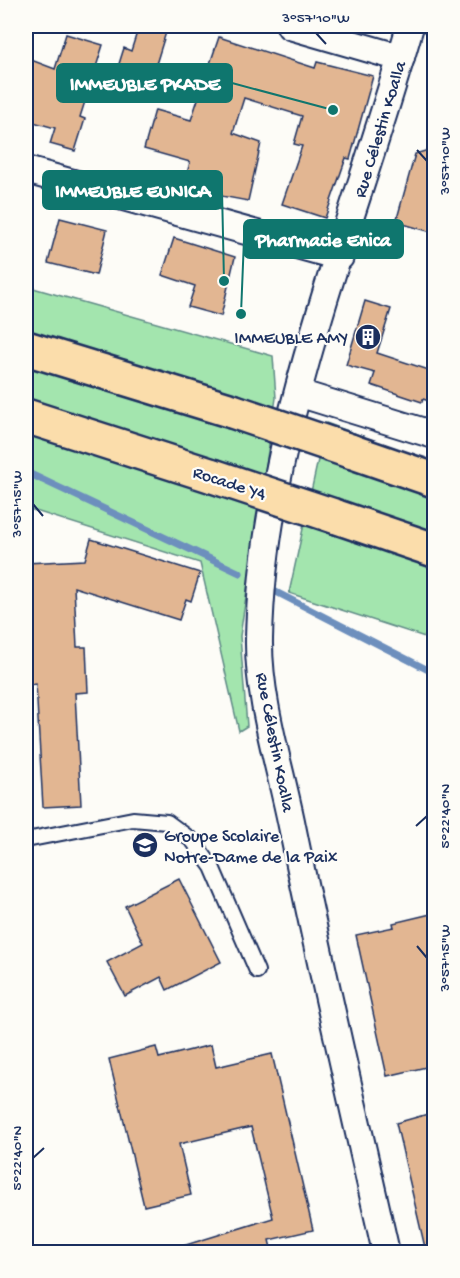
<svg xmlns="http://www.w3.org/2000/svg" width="460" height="1278" font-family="'Gochi Hand',sans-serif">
<rect width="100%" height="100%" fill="#fdfcf7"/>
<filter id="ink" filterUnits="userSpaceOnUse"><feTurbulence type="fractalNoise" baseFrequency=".0167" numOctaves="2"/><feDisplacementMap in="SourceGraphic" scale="12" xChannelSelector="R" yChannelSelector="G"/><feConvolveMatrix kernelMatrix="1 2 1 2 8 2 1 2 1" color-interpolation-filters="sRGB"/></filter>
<g filter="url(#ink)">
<path fill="#a3e5ae" stroke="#5f8a86" stroke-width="1.5" d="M26 286 273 356 276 398 240 636 247 726 239 731 200 563 26 508Z
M326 423 434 462V640L289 593Z"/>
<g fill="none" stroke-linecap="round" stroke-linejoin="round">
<path stroke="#6d8fbd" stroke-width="7" d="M26 472 240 573
M276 592 434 673"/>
</g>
<path fill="#e2b692" stroke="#1b2f5e" stroke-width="1.5" d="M139 26 167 29 152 77 118 67 124 48 131 51Z
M66 34 103 45 80 117 85 119 75 151 50 144 55 128 26 120V58L55 69Z
M219 37 315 68 317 62 373 76 350 159 346 158 325 218 282 204 302 146 294 144 302 116 244 98 233 133 261 143 248 201 183 189 190 162 144 149 155 110 191 120Z
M435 148V233L396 222 415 154Z
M60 218 107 230 96 275 48 263Z
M174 238 235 257 221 316 188 307 195 286 162 275Z
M365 301 391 309 377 353 435 372V403L423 399 422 402 371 385 375 373 346 365Z
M91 539 200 573 191 601 186 599 179 620 74 587 77 647H86L88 692 75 693 81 805 43 807 36 684 26 685V563L85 560Z
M179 879 221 962 167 990 161 977 125 996 107 962 143 943 125 906Z
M435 913V1065L387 1076 356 935 394 927 393 923Z
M211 1045 216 1067 272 1054 313 1230 269 1240 272 1252H176V1248L273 1218 251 1127 179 1144 191 1195 144 1206 109 1059 156 1047 159 1058Z
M435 1112V1252H426L396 1123Z"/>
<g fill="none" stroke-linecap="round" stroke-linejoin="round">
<g stroke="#1b2f5e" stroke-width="18">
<path id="service" d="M26 840 133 819 167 822 193 841 212 867 257 971"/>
</g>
<g stroke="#1b2f5e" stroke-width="30">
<path id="minor" d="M290 26 401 58
M26 170 340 257
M298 393 434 435
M386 1252C354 1110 321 969 292 826 280 766 258 699 259 639 263 433 355 222 410 26"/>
</g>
<g stroke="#1b2f5e" stroke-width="38">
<path id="trunk" d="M26 348 232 411
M26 416 213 476
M350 451 434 480
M334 516 434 550"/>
</g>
<use href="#service" stroke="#fdfcf7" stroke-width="14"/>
<use href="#minor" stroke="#fdfcf7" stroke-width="26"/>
<use href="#trunk" stroke="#fbddab" stroke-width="33"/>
<g stroke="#1b2f5e" stroke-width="38" stroke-linecap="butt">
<path id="trunk-bridge" d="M232 411 350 451
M213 476 334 516"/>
</g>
<use href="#trunk-bridge" stroke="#fbddab" stroke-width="33"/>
</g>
</g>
<path fill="none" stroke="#1b2f5e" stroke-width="2" d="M316 33 326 44M417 150 427 161M33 504 43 516M416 826 427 816M417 946 427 958M33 1158 44 1148"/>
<defs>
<g id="building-disc" transform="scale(1.35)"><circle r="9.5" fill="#1b2f5e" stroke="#fdfcf7"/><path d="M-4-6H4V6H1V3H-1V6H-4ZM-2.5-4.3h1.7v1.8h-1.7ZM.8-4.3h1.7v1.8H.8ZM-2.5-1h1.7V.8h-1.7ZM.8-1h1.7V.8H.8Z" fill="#fff"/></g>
<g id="school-disc" transform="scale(1.35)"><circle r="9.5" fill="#1b2f5e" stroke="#fdfcf7"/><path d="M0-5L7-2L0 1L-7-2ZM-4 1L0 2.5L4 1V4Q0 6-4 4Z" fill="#fff"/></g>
</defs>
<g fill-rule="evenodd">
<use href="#building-disc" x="368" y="337"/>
<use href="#school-disc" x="145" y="845"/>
</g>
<g text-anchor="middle" stroke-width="4.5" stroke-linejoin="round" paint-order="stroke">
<g font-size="18" fill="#1b2f5e" stroke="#fdfcf7">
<text transform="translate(379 129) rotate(-73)" y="6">Rue Célestin Koalla</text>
<text transform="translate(230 482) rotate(18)" y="6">Rocade Y4</text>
<text transform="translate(276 742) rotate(79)" y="6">Rue Célestin Koalla</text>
</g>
<g font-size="18" fill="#1b2f5e" stroke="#fdfcf7" text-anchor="end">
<text x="348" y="343">IMMEUBLE AMY</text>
<text x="164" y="841" text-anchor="start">Groupe Scolaire<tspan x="164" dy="21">Notre-Dame de la Paix</tspan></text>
</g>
</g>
<path fill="none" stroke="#0f766e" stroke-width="2" d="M333 110L232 83M224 281L222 190M241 314L244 239"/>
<g fill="#0f766e" stroke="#fdfcf7" stroke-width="2">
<circle cx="333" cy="110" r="6"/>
<circle cx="224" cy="281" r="6"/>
<circle cx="241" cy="314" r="6"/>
</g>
<g fill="#0f766e" stroke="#0f766e" stroke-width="2">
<rect x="57" y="64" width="175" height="38" rx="6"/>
<rect x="43" y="171" width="179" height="38" rx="6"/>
<rect x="244" y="220" width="159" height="38" rx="6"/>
</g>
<g font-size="20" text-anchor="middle" font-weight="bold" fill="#fff">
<text x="145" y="90">IMMEUBLE PKADE</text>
<text x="133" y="197">IMMEUBLE EUNICA</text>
<text x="323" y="246">Pharmacie Enica</text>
</g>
<rect width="460" height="1278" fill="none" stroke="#fdfcf7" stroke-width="66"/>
<rect x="33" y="33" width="394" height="1212" fill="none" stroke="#1b2f5e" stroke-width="2"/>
<g font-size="15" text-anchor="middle" fill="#1b2f5e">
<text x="316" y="22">3°57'10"W</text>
<text transform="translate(444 161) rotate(-90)" y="5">3°57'10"W</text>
<text transform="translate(16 504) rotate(-90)" y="5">3°57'15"W</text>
<text transform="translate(444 816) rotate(-90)" y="5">5°22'40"N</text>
<text transform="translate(444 958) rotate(-90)" y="5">3°57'15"W</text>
<text transform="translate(16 1158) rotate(-90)" y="5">5°22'40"N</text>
</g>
</svg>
